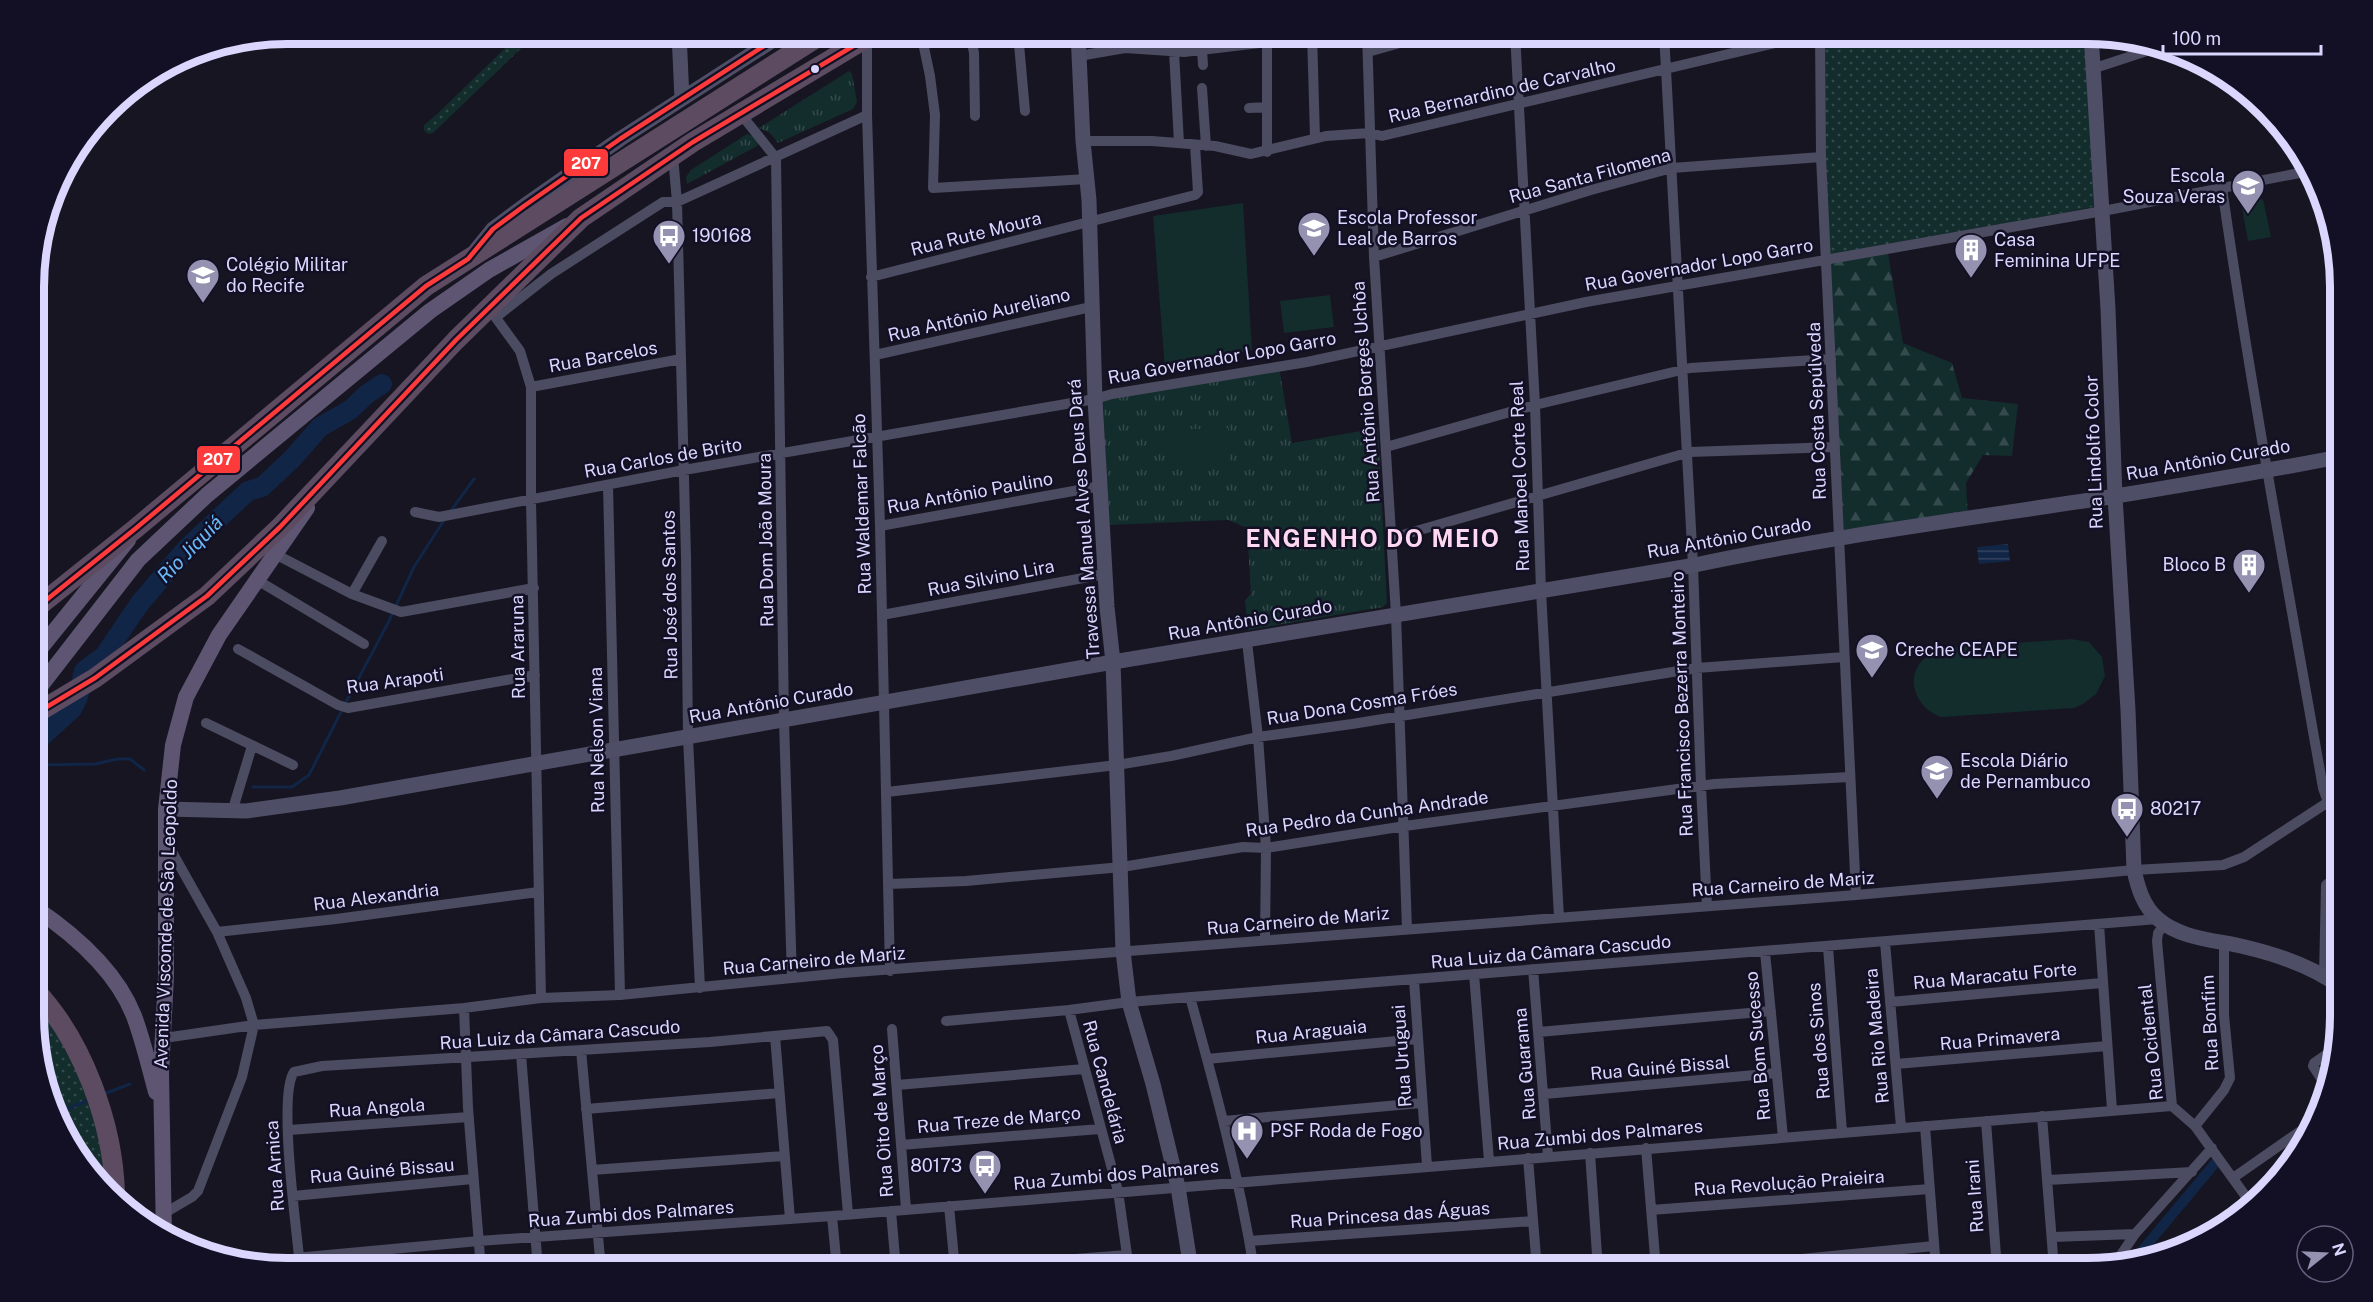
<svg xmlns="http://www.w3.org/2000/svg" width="2373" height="1302" font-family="'Public Sans',sans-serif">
<defs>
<pattern id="grass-dots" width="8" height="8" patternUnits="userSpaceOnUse" patternTransform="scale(1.5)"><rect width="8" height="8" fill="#132c2c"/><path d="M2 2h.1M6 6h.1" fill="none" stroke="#354a4c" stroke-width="1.8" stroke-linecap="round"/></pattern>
<pattern id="forest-firs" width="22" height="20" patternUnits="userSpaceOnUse" patternTransform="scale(1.5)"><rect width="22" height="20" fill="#132c2c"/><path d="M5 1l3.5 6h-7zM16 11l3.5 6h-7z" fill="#354a4c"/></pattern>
<pattern id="park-tufts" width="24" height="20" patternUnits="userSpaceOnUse" patternTransform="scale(1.5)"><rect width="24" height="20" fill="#132c2c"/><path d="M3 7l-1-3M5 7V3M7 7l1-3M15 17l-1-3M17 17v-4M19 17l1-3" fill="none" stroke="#354a4c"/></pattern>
<pattern id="water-rules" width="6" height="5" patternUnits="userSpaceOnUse" patternTransform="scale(1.5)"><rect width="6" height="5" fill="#112546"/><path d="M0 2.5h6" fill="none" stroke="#334462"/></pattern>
</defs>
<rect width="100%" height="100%" fill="#161521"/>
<path fill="url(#grass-dots)" d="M521 33H537L433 133 428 134 424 130V125L436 115Z
M1820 33H2087L2103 205 1827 259Z
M35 977 70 1024 117 1195 76 1157 35 1048Z"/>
<path fill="url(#forest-firs)" d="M1887 247 1903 343 1952 363 1962 398 2018 404 2012 456 1983 455 1966 483 1968 517 1839 536 1827 259Z"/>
<path fill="url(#park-tufts)" d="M849 71 852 74 857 102 853 109 778 143 770 133 759 128Z
M747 134 755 137 759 144 757 146 687 184 686 177 691 170Z
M1279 367 1292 443 1378 428 1387 603 1383 607 1248 630 1245 600 1251 594 1247 528 1228 520 1109 525 1103 402 1105 400Z"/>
<path fill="#132c2c" d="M2263 199 2271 237 2248 241 2241 203Z
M1243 203 1252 350 1165 369 1153 216Z
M1330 295 1334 327 1284 333 1280 301Z
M1228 428 1229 463 1168 465 1167 430Z
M2071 639 2089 642 2102 657 2105 676 2096 694 2083 704 2074 708 1942 717C1922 712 1907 688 1917 668 1923 657 1933 652 1944 648Z"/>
<path fill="url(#water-rules)" d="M2008 544 2010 561 1979 564 1977 547Z"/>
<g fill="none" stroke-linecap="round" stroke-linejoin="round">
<path stroke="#112546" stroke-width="3" d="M450 512 474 479
M345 704 388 623 414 567 444 520
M35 765 95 764 117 759H130L144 770
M253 787H292L309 775 342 710
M104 1094 130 1084
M59 1112 89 1100"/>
<path stroke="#112546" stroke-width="10" d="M2135 1259 2216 1162"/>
<path stroke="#112546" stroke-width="20" d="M35 746 41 737 72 709 78 697 84 671 104 656 140 603 187 548 248 491 262 487 292 459 320 427 350 410 367 394 382 384"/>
<path stroke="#4b4b61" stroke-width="10" d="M921 33 930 76 935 115 933 188 1087 179
M970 33 974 53 975 116
M1018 33 1025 111
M1173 33 1179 143
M1312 33 1315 138
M1367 33 1374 257 1396 615 1407 929
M1515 33 1535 405 1541 591 1559 917
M1664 33 1693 565 1701 786 1707 906
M1820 33 1821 157 1856 895
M867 37V115L880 526 890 971
M1202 50 1203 65
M1368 52 1435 33
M1079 56 1125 48 1184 52 1268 42
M2092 69 2162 46
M1202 88 1206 146
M1249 108 1267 107
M740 113 776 158 784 721 792 978
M1083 141H1152L1215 146 1251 154 1326 136 1369 133 1382 136 1818 33
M1267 152V33
M673 156 677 202 686 557 688 738 700 988
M2222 188C2251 389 2288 588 2323 788L2328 802 2339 819
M1374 257 1591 190 1672 168 1821 157
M871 277 1195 195 1198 192 1195 145
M488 307 520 351 531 387V500L541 998
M496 317 551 274 663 202H677L867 115
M875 355 1091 307
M531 387 681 359
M1386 447 1535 405 1690 368 1831 359
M608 485 620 995
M415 512 439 517 684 470 1095 399 1112 394 1307 362 1586 302 2103 211 2310 171
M880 526 1101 486
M1392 538 1690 452 1834 447
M275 554 352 594 401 612 534 588
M257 580 364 644
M352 594 382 541
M882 615 1105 574
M1247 642 1258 737 1266 848 1265 940
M238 649 338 705 348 708 535 675
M206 723 293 765
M887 792 1117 765 1171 756 1258 737 1352 724 1697 668 1844 657
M232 812 252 746
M889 884 966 881 1122 867 1243 847 1266 848 1405 826 1714 784 1850 777
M2339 905V922
M2099 924 2112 1110
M2165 924 2158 933 2157 941 2172 1106 2195 1126 2252 1205
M217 932 336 919 538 892
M1885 942 1901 1127
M1828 947 1842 1132
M1765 952 1783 1137
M1533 969 1548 1156
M1474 974 1489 1161
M2324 975 2326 885 2339 875
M1414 980 1427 1166
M1190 997C1215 1087 1239 1176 1254 1269
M1890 1002 2102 983
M464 1008 468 1108 481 1269
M1069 1010 1118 1191 1129 1269
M946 1021 1069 1010 1129 1002 2158 919
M892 1029 906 1209
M1539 1032 1771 1011
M775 1036 790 1219
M164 1038 254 1025 464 1008 541 998 620 995 843 973 1856 895 2134 870 2223 865 2244 857 2339 795
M581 1050 601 1269
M521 1054 538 1269
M1207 1059 1418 1039
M1896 1064 2107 1046
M2324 1083 2313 1066 2314 1063 2334 1049
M897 1085 1084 1069
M1545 1094 1777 1073
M586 1109 779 1093
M2042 1116 2054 1268
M1224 1121 1421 1103
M1986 1121 1997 1269
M1925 1126 1936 1269
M2195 1126 2224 1090 2230 1078 2224 1015V942
M289 1130 469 1117
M901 1145 1100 1129
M1646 1148 1656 1269
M1590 1153 1598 1269
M1528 1158 1537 1269
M592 1170 784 1156
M2233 1178 2312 1123
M2048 1180 2192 1172
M293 1196 473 1179
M949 1206 955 1269
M1651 1210 1930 1189
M891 1211 896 1269
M163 1214 192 1197 198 1191 242 1077 254 1025 246 998 217 932 167 843
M832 1216 837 1269
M2053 1237 2135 1234
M1249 1241 1533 1221
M299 1257C296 1224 278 1094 294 1072L322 1066 710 1042 827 1031 833 1040 848 1214
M241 1263 479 1241 832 1216 2172 1106
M2114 1265 2135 1234 2212 1148
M955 1268 1127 1255
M1701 1269 1934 1246"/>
<path stroke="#4e4e67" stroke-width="15" d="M679 33 682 99
M1078 33 1083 141 1089 200 1095 399 1107 607 1113 662 1123 951 1129 1002 1153 1084 1178 1187 1191 1269
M2091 34 2108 309 2115 496 2128 710 2134 870C2138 888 2143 906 2158 919 2181 939 2216 940 2245 947 2279 955 2311 966 2339 986
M476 250 493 229 524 206 620 139 784 33
M166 809 246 811 340 798 1113 662 1690 566C1831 536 1974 518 2116 496 2191 484 2265 471 2339 457"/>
<path stroke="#5e5572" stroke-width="16" d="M35 655 128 540
M35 693 138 560 207 495 430 311 489 270 567 226
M35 908C75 935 116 970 134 1016 143 1040 149 1066 156 1092
M164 1237 161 1073 166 976V809L173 745 186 697 219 635 307 508"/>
<path stroke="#5c4b61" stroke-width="20" d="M35 609 135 529 426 286 824 33
M35 714 95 678 207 596 280 527 456 340 581 218 693 142 875 33
M35 990C83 1041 113 1124 115 1193"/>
<g stroke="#131026" stroke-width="9">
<path id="bus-1" d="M35 609 135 529 426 286 468 259 493 229 524 206 620 139 784 33
M35 714 95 678 207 596 280 527 456 340 581 218 693 142 875 33"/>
</g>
<use href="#bus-1" stroke="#ff3a3a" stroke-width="4.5"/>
</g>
<defs>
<g id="school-pin" transform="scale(1.725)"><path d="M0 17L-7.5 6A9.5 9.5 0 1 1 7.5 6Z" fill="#9592b1" stroke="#131026"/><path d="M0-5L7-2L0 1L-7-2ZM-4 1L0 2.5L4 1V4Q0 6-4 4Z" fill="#fff"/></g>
<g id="bus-pin" transform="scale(1.725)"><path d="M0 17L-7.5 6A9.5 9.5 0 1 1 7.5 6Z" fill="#9592b1" stroke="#131026"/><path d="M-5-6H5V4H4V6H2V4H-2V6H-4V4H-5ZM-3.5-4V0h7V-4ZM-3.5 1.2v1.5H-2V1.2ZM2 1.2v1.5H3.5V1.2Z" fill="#fff"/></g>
<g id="building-pin" transform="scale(1.725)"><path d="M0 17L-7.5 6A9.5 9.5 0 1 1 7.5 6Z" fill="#9592b1" stroke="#131026"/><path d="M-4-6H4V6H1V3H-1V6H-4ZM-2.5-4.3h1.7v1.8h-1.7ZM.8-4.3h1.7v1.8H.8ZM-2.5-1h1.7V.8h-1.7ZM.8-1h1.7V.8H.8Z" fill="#fff"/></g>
<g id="hospital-pin" transform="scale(1.725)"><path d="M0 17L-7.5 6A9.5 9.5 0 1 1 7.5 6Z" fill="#9592b1" stroke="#131026"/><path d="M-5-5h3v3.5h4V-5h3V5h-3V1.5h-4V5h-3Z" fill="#fff"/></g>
</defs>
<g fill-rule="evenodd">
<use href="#school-pin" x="2248" y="186"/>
<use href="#school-pin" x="1314" y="228"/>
<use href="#bus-pin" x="669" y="236"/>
<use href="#building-pin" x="1971" y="250"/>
<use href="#school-pin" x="203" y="275"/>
<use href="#building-pin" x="2249" y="565"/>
<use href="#school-pin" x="1872" y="650"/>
<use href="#school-pin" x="1937" y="771"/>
<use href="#bus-pin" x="2127" y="809"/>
<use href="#hospital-pin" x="1247" y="1131"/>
<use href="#bus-pin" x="985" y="1166"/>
</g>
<circle fill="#dad6fe" stroke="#131026" stroke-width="2" cx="815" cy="69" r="5"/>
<g text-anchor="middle" stroke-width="5" stroke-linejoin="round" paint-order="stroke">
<g font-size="18" fill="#dad6fe" stroke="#131026">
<text transform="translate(1502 91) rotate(-13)" y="6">Rua Bernardino de Carvalho</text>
<text transform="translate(1590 176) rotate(-15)" y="6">Rua Santa Filomena</text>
<text transform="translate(976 234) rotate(-14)" y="6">Rua Rute Moura</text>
<text transform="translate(1699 265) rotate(-10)" y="6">Rua Governador Lopo Garro</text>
<text transform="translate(979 315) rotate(-13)" y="6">Rua Antônio Aureliano</text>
<text transform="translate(603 357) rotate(-10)" y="6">Rua Barcelos</text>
<text transform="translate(1222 358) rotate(-10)" y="6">Rua Governador Lopo Garro</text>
<text transform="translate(1366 392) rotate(-94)" y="6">Rua Antônio Borges Uchôa</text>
<text transform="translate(1817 411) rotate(-92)" y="6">Rua Costa Sepúlveda</text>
<text transform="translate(2094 452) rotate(-92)" y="6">Rua Lindolfo Color</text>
<text transform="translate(663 458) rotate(-10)" y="6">Rua Carlos de Brito</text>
<text transform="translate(2208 460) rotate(-10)" y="6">Rua Antônio Curado</text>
<text transform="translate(1520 476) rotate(-92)" y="6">Rua Manoel Corte Real</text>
<text transform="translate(970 493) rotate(-10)" y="6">Rua Antônio Paulino</text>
<text transform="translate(862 504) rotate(-92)" y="6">Rua Waldemar Falcão</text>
<text transform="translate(1084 519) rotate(-94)" y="6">Travessa Manuel Alves Deus Dará</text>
<text transform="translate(1729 538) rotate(-10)" y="6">Rua Antônio Curado</text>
<text transform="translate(766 540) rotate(-91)" y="6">Rua Dom João Moura</text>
<text transform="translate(991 578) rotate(-11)" y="6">Rua Silvino Lira</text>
<text transform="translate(670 595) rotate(-91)" y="6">Rua José dos Santos</text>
<text transform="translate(1250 620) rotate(-10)" y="6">Rua Antônio Curado</text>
<text transform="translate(518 647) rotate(-91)" y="6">Rua Araruna</text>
<text transform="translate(395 681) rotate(-8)" y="6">Rua Arapoti</text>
<text transform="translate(771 703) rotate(-10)" y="6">Rua Antônio Curado</text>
<text transform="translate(1362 704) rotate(-9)" y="6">Rua Dona Cosma Fróes</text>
<text transform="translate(1682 704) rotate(-92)" y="6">Rua Francisco Bezerra Monteiro</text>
<text transform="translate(597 740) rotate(-91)" y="6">Rua Nelson Viana</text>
<text transform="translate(1367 814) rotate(-8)" y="6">Rua Pedro da Cunha Andrade</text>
<text transform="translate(1783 884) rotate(-4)" y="6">Rua Carneiro de Mariz</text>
<text transform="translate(376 897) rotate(-7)" y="6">Rua Alexandria</text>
<text transform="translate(1298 921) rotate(-5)" y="6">Rua Carneiro de Mariz</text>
<text transform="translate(166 924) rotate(-88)" y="6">Avenida Visconde de São Leopoldo</text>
<text transform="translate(1551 952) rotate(-5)" y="6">Rua Luiz da Câmara Cascudo</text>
<text transform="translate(814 961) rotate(-5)" y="6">Rua Carneiro de Mariz</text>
<text transform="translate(1995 976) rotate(-5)" y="6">Rua Maracatu Forte</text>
<text transform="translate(2210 1023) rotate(-93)" y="6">Rua Bonfim</text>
<text transform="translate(1311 1032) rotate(-6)" y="6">Rua Araguaia</text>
<text transform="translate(560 1035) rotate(-4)" y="6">Rua Luiz da Câmara Cascudo</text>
<text transform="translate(1877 1036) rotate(-95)" y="6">Rua Rio Madeira</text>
<text transform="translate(2000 1039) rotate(-5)" y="6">Rua Primavera</text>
<text transform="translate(1819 1041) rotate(-95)" y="6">Rua dos Sinos</text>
<text transform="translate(2151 1042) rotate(-96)" y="6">Rua Ocidental</text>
<text transform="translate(1758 1046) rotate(-95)" y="6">Rua Bom Sucesso</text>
<text transform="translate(1402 1056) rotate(-94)" y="6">Rua Uruguai</text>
<text transform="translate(1525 1064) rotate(-95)" y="6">Rua Guarama</text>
<text transform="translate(1660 1068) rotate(-5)" y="6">Rua Guiné Bissal</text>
<text transform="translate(1105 1082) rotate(75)" y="6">Rua Candelária</text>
<text transform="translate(377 1108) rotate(-4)" y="6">Rua Angola</text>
<text transform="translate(999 1120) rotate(-5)" y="6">Rua Treze de Março</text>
<text transform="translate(882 1121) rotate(-94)" y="6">Rua Oito de Março</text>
<text transform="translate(1600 1135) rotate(-5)" y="6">Rua Zumbi dos Palmares</text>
<text transform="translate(275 1166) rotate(-94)" y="6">Rua Arnica</text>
<text transform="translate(382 1171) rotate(-5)" y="6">Rua Guiné Bissau</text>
<text transform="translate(1116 1175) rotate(-5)" y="6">Rua Zumbi dos Palmares</text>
<text transform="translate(1789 1183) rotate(-4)" y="6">Rua Revolução Praieira</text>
<text transform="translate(1975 1196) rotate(-94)" y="6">Rua Irani</text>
<text transform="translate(631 1214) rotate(-4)" y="6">Rua Zumbi dos Palmares</text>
<text transform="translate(1390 1215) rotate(-4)" y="6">Rua Princesa das Águas</text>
</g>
<g font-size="18" fill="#dad6fe" stroke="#131026" text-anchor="start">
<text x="2225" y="182" text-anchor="end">Escola<tspan x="2225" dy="21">Souza Veras</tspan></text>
<text x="1337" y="224">Escola Professor<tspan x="1337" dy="21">Leal de Barros</tspan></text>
<text x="692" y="242">190168</text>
<text x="1994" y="246">Casa<tspan x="1994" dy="21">Feminina UFPE</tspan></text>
<text x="226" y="271">Colégio Militar<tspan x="226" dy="21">do Recife</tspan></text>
<text x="2226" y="571" text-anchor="end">Bloco B</text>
<text x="1895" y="656">Creche CEAPE</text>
<text x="1960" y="767">Escola Diário<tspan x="1960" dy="21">de Pernambuco</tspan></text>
<text x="2150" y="815">80217</text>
<text x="1270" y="1137">PSF Roda de Fogo</text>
<text x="962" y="1172" text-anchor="end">80173</text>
</g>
<g font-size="20" font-style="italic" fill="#68b9fa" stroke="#131026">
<text transform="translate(190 549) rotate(-46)" y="7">Rio Jiquiá</text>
</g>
<g font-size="24" font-weight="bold" letter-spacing="1.5" fill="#fed8f1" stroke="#131026">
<text x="1373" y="547">ENGENHO DO MEIO</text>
</g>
</g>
<path d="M0 0H2373V1302H0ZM287 44H2087A243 243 0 0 1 2330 287V1015A243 243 0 0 1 2087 1258H287A243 243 0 0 1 44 1015V287A243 243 0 0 1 287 44Z" fill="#131026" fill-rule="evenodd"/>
<path fill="none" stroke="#dad6fe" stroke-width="8" d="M287 44H2087A243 243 0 0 1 2330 287V1015A243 243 0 0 1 2087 1258H287A243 243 0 0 1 44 1015V287A243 243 0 0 1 287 44Z"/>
<g stroke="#131026" stroke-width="2">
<rect x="563" y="148" width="46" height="29" rx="6" fill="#ff3a3a"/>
<rect x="196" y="445" width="45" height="29" rx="6" fill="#ff3a3a"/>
</g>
<g font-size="16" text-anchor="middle" font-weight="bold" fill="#fff">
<text x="586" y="169">207</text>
<text x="218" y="465">207</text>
</g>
<g transform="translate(2325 1254) rotate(72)"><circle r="28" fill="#131026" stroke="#635f7c" stroke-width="1.5"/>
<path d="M0-4.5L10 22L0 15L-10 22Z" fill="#9592b1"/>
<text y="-9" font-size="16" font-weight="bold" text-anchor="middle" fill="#dad6fe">N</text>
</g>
<path d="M2163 45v9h158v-9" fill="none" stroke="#dad6fe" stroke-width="3"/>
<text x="2172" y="45" font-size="18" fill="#dad6fe" stroke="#131026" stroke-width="4.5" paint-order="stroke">100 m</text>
</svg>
